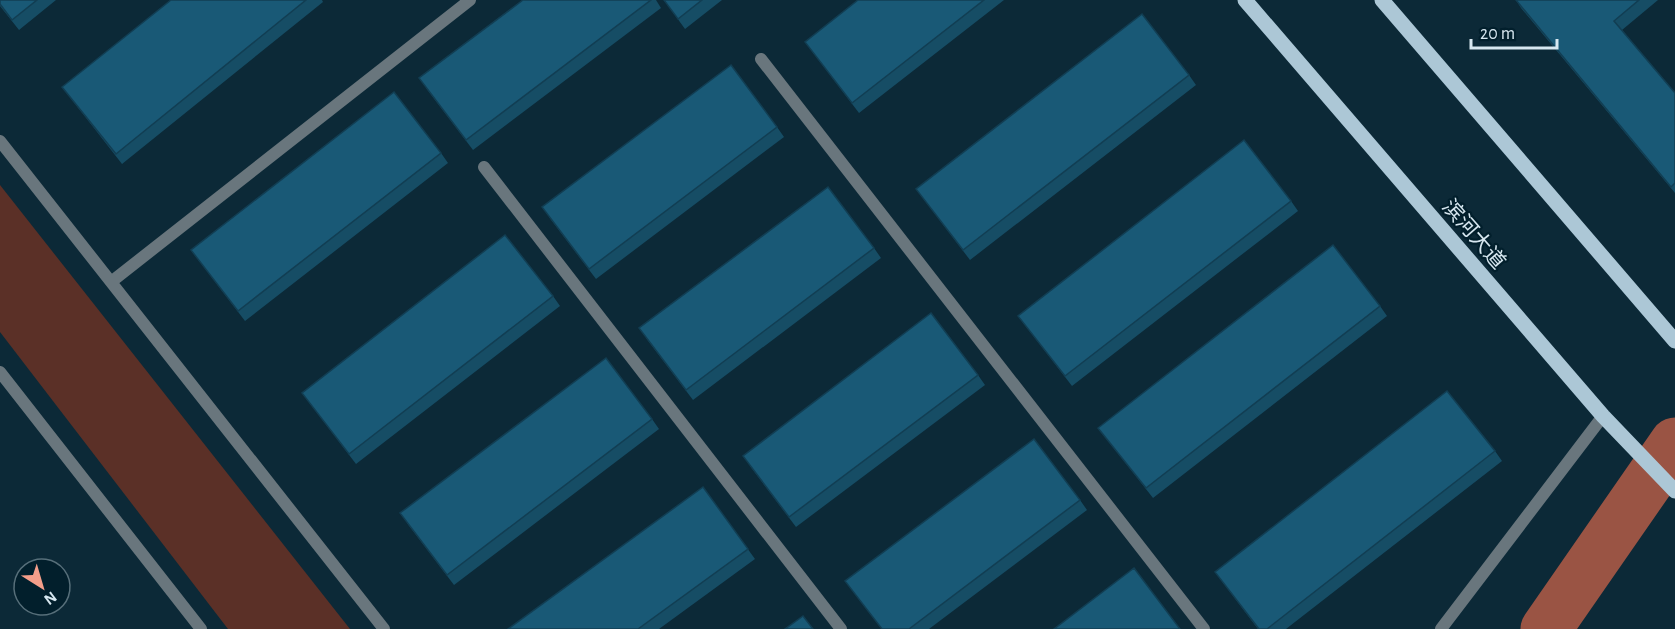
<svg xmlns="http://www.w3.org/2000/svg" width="1675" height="629" font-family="'Alegreya Sans','Noto Sans SC',sans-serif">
<rect width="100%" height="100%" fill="#0c2937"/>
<path fill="#5b3027" d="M0 185 350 629H228L0 332Z"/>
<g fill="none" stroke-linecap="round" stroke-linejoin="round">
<path stroke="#9a5444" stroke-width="51" d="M1546 629 1675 443"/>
<path stroke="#69767d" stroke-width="12" d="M761 59 1204 629
M0 141 384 629
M484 167 841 629
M111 282 470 0
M0 372 201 629
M1441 629 1603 416"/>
<path stroke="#acc7d6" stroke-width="15" d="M1245 0 1603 416 1675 491
M1382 0 1675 341"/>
</g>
<path fill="#164d65" d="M0 0H56L19 30 0 6Z
M171 0H322L323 2 122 164 62 87Z
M523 0H656L661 8 473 150 426 88Z
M664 0H722L685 29Z
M858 0H1004L859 113 805 42Z
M1516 0H1658L1622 30 1675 93V193L1521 8Z
M1189 75 1196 85 970 260 916 189Z
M777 127 784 137 596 279 549 217Z
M441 153 448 163 245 321 191 250Z
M1291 201 1298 211 1072 386 1018 316Z
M874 248 881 258 693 400 646 338Z
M553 296 560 306 356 464 302 393Z
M1380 306 1387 316 1153 498 1098 428Z
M978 375 985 385 796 527 750 466Z
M652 419 659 429 454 585 407 523Z
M1495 451 1502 461 1286 629H1258L1215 572Z
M703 487 755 559 659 629H508Z
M1080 500 1087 510 929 629H881Z"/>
<path fill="#195976" stroke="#123e53" stroke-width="1.5" d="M0 0H37L12 20 0 4Z
M171 0H306L116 154 62 87Z
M523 0H651L466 140 419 78Z
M664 0H702L678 19Z
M858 0H984L852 103 805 42Z
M1516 0H1639L1614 21 1675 93V183L1671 187Z
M1142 14 1189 75 963 250 916 189Z
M731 65 777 127 589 269 542 207Z
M394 92 441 153 238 311 191 250Z
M1244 140 1291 201 1065 376 1018 316Z
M828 187 874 248 686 390 639 328Z
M505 235 553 296 349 454 302 393Z
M1333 245 1380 306 1146 488 1098 428Z
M931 313 978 375 789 517 743 456Z
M606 358 652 419 447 575 400 513Z
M1447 391 1495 451 1267 629H1259L1215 572Z
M1034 439 1080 500 909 629H882L845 581Z
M703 487 748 549 638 629H508Z
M1134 568 1180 629H1054Z
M803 616 813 629H785Z"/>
<g text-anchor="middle" stroke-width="4.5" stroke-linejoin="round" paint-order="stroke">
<g font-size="21" fill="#d7e7f0" stroke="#021f2c">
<text transform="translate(1474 234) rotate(49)" y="7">滨河大道</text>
</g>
</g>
<g transform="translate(42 587) rotate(143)"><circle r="28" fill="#021f2c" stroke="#576f7a" stroke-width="1.5"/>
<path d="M0-4.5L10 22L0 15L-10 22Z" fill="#f49e8a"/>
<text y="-9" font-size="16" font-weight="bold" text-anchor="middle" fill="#d7e7f0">N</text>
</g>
<path d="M1471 39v9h86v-9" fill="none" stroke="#d7e7f0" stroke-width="3"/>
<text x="1480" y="39" font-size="18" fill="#d7e7f0" stroke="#021f2c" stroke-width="4.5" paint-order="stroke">20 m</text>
</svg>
